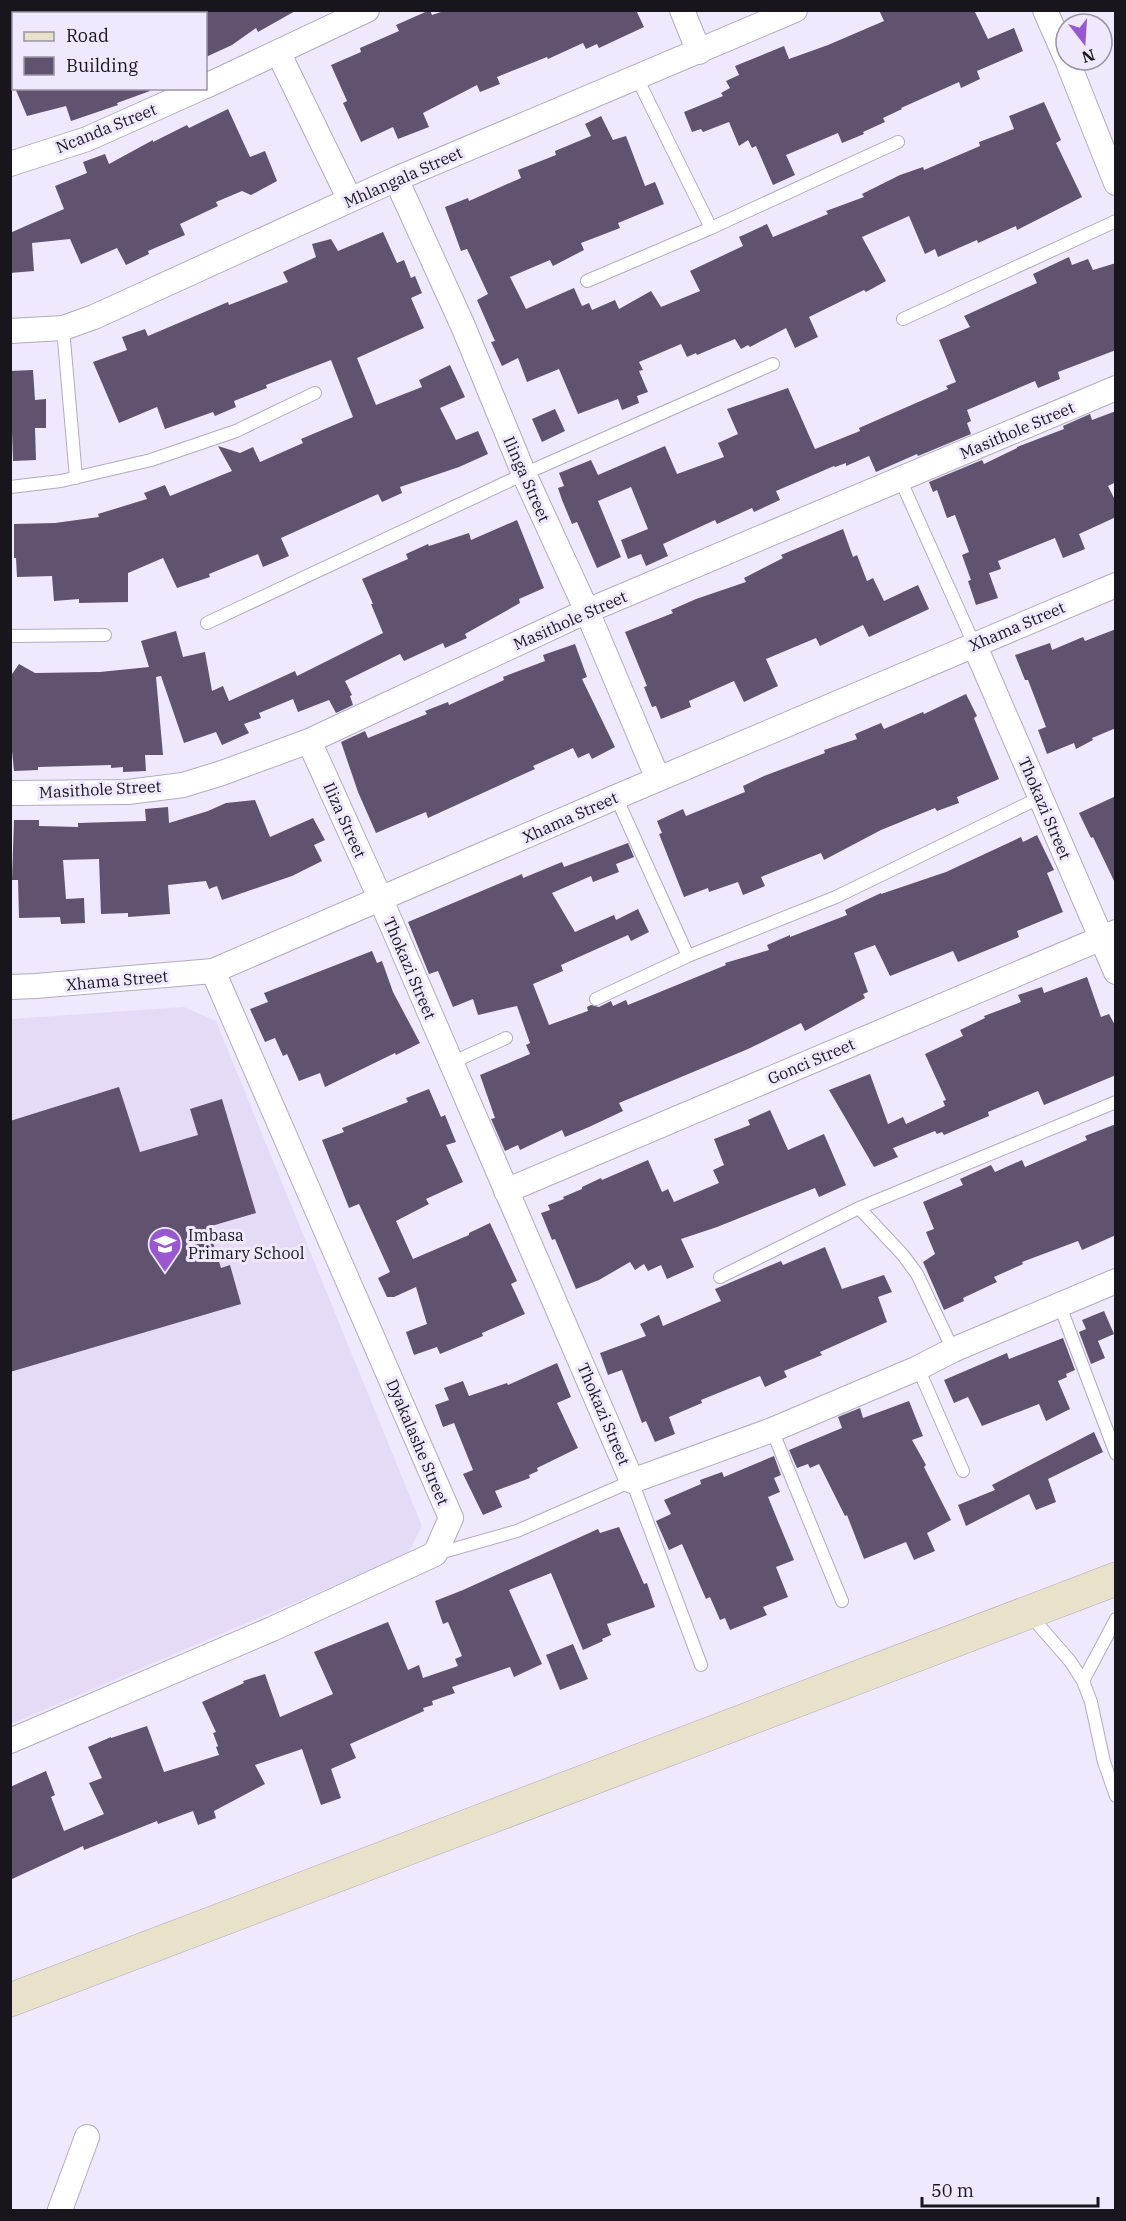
<svg xmlns="http://www.w3.org/2000/svg" width="1126" height="2221" font-family="'IBM Plex Serif',serif">
<rect width="100%" height="100%" fill="#f0e8fd"/>
<path fill="#e6dbf7" d="M184 1007 216 1021 422 1526 408 1554 11 1724V1019Z"/>
<path fill="#5f5370" d="M206 10H297L258 32 256 28 232 45 206 57Z
M430 10 432 15 447 10H636L644 27 599 48 597 44 586 49 583 43 548 59 547 57 497 77 500 84 480 92 477 85 423 113 429 127 398 139 393 127 361 142 343 103 347 101 331 65 361 52 360 48 399 31 396 25Z
M879 10H974L988 39 1014 28 1023 51 977 71 980 79 961 88 959 82 901 108 902 109 883 118 885 122 863 132 864 134 842 143 838 133 786 155 795 175 773 185 756 146 752 148 748 140 739 146 729 122 703 132 701 129 692 132 684 112 723 96 721 93 730 88 726 81 739 75 735 66 784 46 789 59 828 45 884 21Z
M15 88H150V91L117 103 118 105 71 121 66 106 27 116Z
M1044 102 1061 140 1056 143 1082 197 1017 230 1016 226 978 243 977 240 938 257 935 249 925 254 909 216 862 237 886 281 866 292 864 290 809 317 818 337 795 348 786 328 750 347 748 345 741 349 735 339 697 355 696 353 687 357 681 344 639 362 643 370 639 371 648 392 637 396 639 403 622 410 618 399 578 414 559 369 527 382 518 358 502 366 491 342 495 341 477 300 488 294 467 249 461 251 445 207 468 198 469 201 521 178 518 170 556 155 555 151 591 136 585 124 601 116 613 140 626 136 645 186 655 182 664 204 618 223 620 228 581 243 584 250 553 266 550 260 510 277 526 309 574 288 582 306 589 303 592 310 615 300 619 309 651 291 661 307 700 291 690 271 743 246 739 237 767 224 773 237 828 214 826 211 864 197 862 194 900 175 923 167 924 170 980 146 979 142 1014 129 1009 116Z
M228 109 250 157 265 151 277 181 251 195 242 191 216 202 218 206 180 224 185 235 148 251 149 254 126 265 117 248 81 264 70 239 32 243 34 271 10 273V233L64 209 55 186 87 173 83 162 105 154 109 164 153 140V142L187 125 189 128Z
M383 232 397 263 404 260 411 278 415 276 422 293 411 298 424 328 357 358 376 405 422 387 419 380 450 365 465 397 440 408 456 440 478 431 488 454 459 467 400 487 402 493 382 502 378 494 281 538 289 556 263 567 258 554 209 574 210 577 177 588 163 558 128 573V602L79 603V599L54 601 52 576 17 577 16 558H14V524L55 523 99 517 98 514 147 499 144 493 165 485 170 496 232 471 218 446 240 453 253 447 260 462 303 443 301 439 353 417 331 360 266 385 267 388 234 401 236 407 215 416 213 412 165 429 157 407 119 423 93 362 127 350 122 337 145 329 148 336 228 302 229 305 288 282 283 272 316 257 312 244 331 239 338 251Z
M1069 257 1072 265 1088 259 1093 270 1116 263V350L1058 372 1060 379 1038 388 1035 381 967 410 971 421 967 423 971 434 918 456 917 454 876 472 869 456 846 466V463L835 467 834 466 776 491 780 500 754 512 752 508 717 524 715 520 663 544 668 556 646 566 641 554 628 559 621 540 648 529 631 487 598 501 621 557 597 568 577 522 572 524 562 500 558 488 564 486 559 473 591 460 598 475 665 446 677 474 724 457 718 443 738 434 727 409 788 388 815 449 860 431 859 428 948 389 946 386 956 382 939 340 970 327 964 316 1037 283 1033 274Z
M33 370 35 400 46 399V428H35L36 460 13 461 10 371Z
M555 409 565 431 542 442 532 419Z
M1116 411V482L1108 486 1116 502V517L1079 534 1085 549 1063 558 1055 538 998 561 1001 569 989 573 998 598 976 605 968 581 971 580 962 555 969 552 955 515 947 518 937 490 933 492 929 482 982 460 984 464 1017 448V447L1064 429 1063 426 1090 414 1092 420Z
M517 520 544 588 519 599 520 603 465 634 467 638 445 648 443 643 404 661 400 654 345 681 352 695 350 696 353 705 336 713 329 700 298 712 293 699 259 713 261 718 244 724 249 733 222 745 216 732 184 743 161 676 156 677 163 755H145L146 771 123 772V767L111 768V765L38 767V770L14 771 10 731V677L19 664 35 673 100 672 149 667 141 641 176 631 183 657 205 652 212 691 223 686 229 701 295 671 297 676 383 633 371 604H373L362 579 408 559 406 554 428 544 429 546 469 533 471 540Z
M843 529 853 557 857 555 867 581 873 578 884 601 918 585 929 609 869 637 863 625 820 646 816 638 766 659 778 686 744 702 734 681 689 701 691 707 661 719 656 706 652 707 644 687 647 686 625 632 673 613 671 610 696 599 746 582 744 578 783 558 781 555Z
M1116 629V728L1092 738 1093 740 1076 749 1074 743 1047 754 1038 730 1046 727 1028 680H1025L1015 655 1050 643 1052 650 1083 637 1085 641Z
M575 644 587 677 582 679 615 747 592 759 589 753 578 758 573 748 533 766 535 769 428 818 426 812 376 833 358 792 341 742 365 731 368 738 427 714 425 711 448 702 449 705 504 680 503 677 545 661 543 655Z
M966 694 977 716 974 718 999 779 957 797 959 803 937 811 935 808 881 830 824 860 821 853 761 877 765 886 743 895 738 882 709 892 708 888 684 897 659 834 662 833 657 821 683 809 686 816 745 792 743 786 764 776 825 753 824 750 857 739 855 734 881 723 884 729 923 712 924 714Z
M1116 796V885L1093 837 1091 838 1079 813Z
M255 800 270 837 313 818 325 840 314 845 322 861 292 876 222 900 217 886 209 889 206 881 168 885 170 914 128 917V913L101 914 99 859 63 860 66 899 84 898 85 923 61 924 60 917 19 918 18 880H12L14 820H39V826L78 827V823L146 821 145 809 168 807 169 823 208 811 226 803Z
M1037 835 1054 870 1047 873 1063 912 1017 931 1019 937 958 962 953 951 890 976 875 945 854 953 868 992 863 994 865 998 805 1031 801 1023 748 1049 619 1103 623 1111 589 1127 565 1137 562 1130 520 1150 518 1145 505 1151 491 1119 495 1118 480 1075 530 1054 526 1045 530 1043 517 1006 478 1015 473 999 453 1007 438 971 429 974 408 922 522 874 523 878 562 862 564 867 628 843 634 857 616 864 619 872 593 882 591 876 552 893 575 932 614 915 616 920 638 909 649 932 631 941 628 935 561 965 563 971 533 984 549 1025 588 1011 587 1007 591 1005 599 1007 611 1001 613 1006 626 1000 628 1005 726 965 725 963 769 950 767 945 790 935V937L847 915 845 910 881 893V894L946 872 1021 837 1023 842Z
M372 951 377 963 382 961 393 992 420 1043 396 1055 395 1053 325 1087 320 1073 299 1081 287 1054 283 1056 275 1038 265 1042 250 1009 268 1002 264 993Z
M1087 977 1101 1017 1109 1014 1116 1027V1075L1044 1105 1038 1091 988 1112 989 1116 944 1135 942 1132 937 1134 935 1131 893 1148 898 1157 874 1167 829 1090 870 1074 888 1124 903 1117 906 1124 945 1106 943 1101 946 1100 925 1054 963 1036 960 1030 985 1018 984 1016 1021 1002 1018 995 1042 987 1044 993Z
M119 1087 140 1152 198 1135 190 1109 222 1099 256 1213 208 1227 221 1268 230 1265 241 1304 10 1372V1121Z
M429 1089 441 1117 445 1115 456 1142 446 1145 463 1182 426 1199 429 1204 396 1221 413 1259 469 1235V1233L490 1223 517 1281 511 1284 525 1314 482 1333 483 1336 440 1354 437 1347 414 1355 406 1332 427 1324 416 1287 394 1297H387L378 1278 390 1272 359 1204 349 1208 322 1140 344 1132 342 1128 408 1102 406 1098Z
M770 1110 788 1150 824 1134 846 1185 819 1197 815 1188 717 1227 681 1239 694 1267 667 1279 661 1265 648 1271 644 1264 635 1270 630 1262 599 1280 576 1289 555 1239 552 1240 541 1213 550 1210 548 1205 564 1199 563 1197 582 1189V1187L601 1178 602 1180 648 1160 662 1192 668 1189 674 1202 719 1183 713 1170 724 1165 714 1139 750 1125 748 1120Z
M1116 1124V1235L1082 1250 1078 1241 1022 1262 1023 1264 994 1277 997 1282 963 1298 964 1301 944 1310 923 1262 935 1254 926 1232 934 1229 923 1202 963 1185 960 1179 991 1165 995 1172 1022 1160 1025 1167 1087 1140 1085 1136Z
M825 1247 842 1289 884 1275 892 1292 878 1297 887 1322 820 1352 822 1355 784 1371 787 1377 765 1387 760 1376 701 1400 702 1403 669 1417 675 1434 655 1442 646 1421 642 1423 622 1370 608 1375 600 1353 646 1336 640 1324 659 1315 663 1326 721 1301 715 1289 781 1261 783 1265Z
M1104 1311 1114 1334 1098 1341 1105 1358 1091 1364 1079 1332 1086 1329 1082 1320Z
M1063 1338 1075 1370 1066 1374 1067 1377 1058 1381 1070 1409 1046 1421 1039 1404 982 1426 968 1397 954 1403 944 1380 1007 1353 1009 1359Z
M557 1363 571 1397 557 1403 578 1448 537 1468 538 1471 529 1475 530 1478 495 1491 502 1507 483 1515 463 1474 473 1470 454 1423 443 1427 435 1405 449 1400 444 1388 463 1381 469 1396 507 1383 508 1385Z
M909 1401 923 1436 912 1440 926 1465 924 1467 951 1520 927 1533 935 1551 914 1560 906 1542 864 1559 847 1515 845 1516 819 1464 810 1468 808 1464 797 1468 789 1450 842 1428 838 1417 860 1408 863 1418Z
M1094 1432 1103 1452 1048 1479 1056 1502 1036 1510 1029 1494 966 1526 958 1505 995 1490 992 1485Z
M774 1456 781 1475 774 1478 780 1492 768 1497 794 1560 776 1567 788 1597 763 1607 767 1615 730 1630 725 1618 720 1620 710 1597 706 1599 682 1544 669 1550 656 1521 671 1514 664 1500 701 1484 700 1480 722 1472 724 1477Z
M619 1527 644 1584 647 1583 655 1607 607 1624 611 1635 602 1639 603 1641 583 1650 551 1573 509 1590 542 1664 514 1677 510 1667 452 1687 455 1693 432 1701 433 1705 423 1708 424 1711 350 1744 356 1758 331 1769 341 1798 321 1805 302 1749 255 1765 265 1784 214 1811 216 1818 198 1825 193 1811 158 1824 157 1821 84 1850 83 1846 10 1880V1787L46 1771 55 1795 51 1797 64 1831 104 1814 89 1783 102 1778 88 1747 111 1737V1738L147 1726 164 1772 219 1755 216 1747 218 1746 213 1733 216 1732 202 1702 244 1683 243 1681 265 1674 280 1717 333 1694 314 1652 388 1622 408 1670 419 1665 423 1678 458 1666 455 1659 462 1656 448 1622 443 1624 435 1601 463 1590 598 1529 600 1533Z
M573 1644 588 1679 560 1690 546 1655Z"/>
<g fill="none" stroke-linecap="round" stroke-linejoin="round">
<g stroke="#b2abbe" stroke-width="14">
<path id="lane" d="M15 14 26 10
M637 78 711 228
M587 281 711 228 898 142
M903 319 1116 221
M63 328 76 478
M900 479 974 644
M10 487 61 481 151 460 236 431 315 393
M207 623 524 474 773 364
M10 636 105 635
M616 797 688 956
M596 999 688 956 836 897 1041 797
M451 1063 506 1038
M859 1208 903 1255 917 1274 953 1350
M720 1277 859 1208 1116 1102
M1060 1306 1116 1454
M918 1368 963 1471
M772 1430 842 1601
M436 1554 517 1531 632 1481 701 1665
M1029 1614 1070 1661 1083 1681 1091 1702 1104 1762 1116 1796
M1083 1681 1116 1619"/>
</g>
<g stroke="#b2abbe" stroke-width="26">
<path id="street" d="M682 10 699 52
M1045 10 1066 58
M278 52 350 200
M1067 60 1116 183
M206 86 367 10
M10 164 87 139 201 88
M396 179 463 326 524 474 587 611 658 779
M10 331 63 328 94 317 396 179 795 10
M974 644 1116 972
M309 741 381 900 632 1481 772 1430 918 1368 953 1350 1116 1281
M10 793 128 792 183 785 222 773 309 741 587 611 1116 388
M10 987 36 986 213 971 616 797 1116 585
M506 1191 1116 932
M10 1741 272 1629 435 1554 451 1518 213 971
M60 2210 87 2137"/>
</g>
<g stroke="#b2abbe" stroke-width="34">
<path id="secondary" d="M10 2000 1116 1579"/>
</g>
<use href="#lane" stroke="#fff" stroke-width="12"/>
<use href="#street" stroke="#fff" stroke-width="24"/>
<use href="#secondary" stroke="#e7e2c9" stroke-width="33"/>
</g>
<defs>
<g id="school-pin" transform="scale(1.725)"><path d="M0 17L-7.5 6A9.5 9.5 0 1 1 7.5 6Z" fill="#9859d0" stroke="#f0e8fd"/><path d="M0-5L7-2L0 1L-7-2ZM-4 1L0 2.5L4 1V4Q0 6-4 4Z" fill="#fff"/></g>
</defs>
<g fill-rule="evenodd">
<use href="#school-pin" x="165" y="1244"/>
</g>
<g text-anchor="middle" stroke-width="6" stroke-linejoin="round" paint-order="stroke">
<g font-size="16" fill="#18151d" stroke="#f0e8fd">
<text transform="translate(106 128) rotate(-22)" y="6">Ncanda Street</text>
<text transform="translate(403 177) rotate(-24)" y="6">Mhlangala Street</text>
<text transform="translate(1017 430) rotate(-23)" y="6">Masithole Street</text>
<text transform="translate(527 479) rotate(66)" y="6">Ilinga Street</text>
<text transform="translate(570 620) rotate(-24)" y="6">Masithole Street</text>
<text transform="translate(1017 626) rotate(-23)" y="6">Xhama Street</text>
<text transform="translate(100 789) rotate(-3)" y="6">Masithole Street</text>
<text transform="translate(1045 808) rotate(67)" y="6">Thokazi Street</text>
<text transform="translate(570 817) rotate(-24)" y="6">Xhama Street</text>
<text transform="translate(345 820) rotate(66)" y="6">Iliza Street</text>
<text transform="translate(410 968) rotate(67)" y="6">Thokazi Street</text>
<text transform="translate(117 980) rotate(-5)" y="6">Xhama Street</text>
<text transform="translate(811 1061) rotate(-23)" y="6">Gonci Street</text>
<text transform="translate(604 1414) rotate(67)" y="6">Thokazi Street</text>
<text transform="translate(418 1442) rotate(67)" y="6">Dyakalashe Street</text>
</g>
<g font-size="16" fill="#18151d" stroke="#f0e8fd" text-anchor="start">
<text x="188" y="1241">Imbasa<tspan x="188" dy="18">Primary School</tspan></text>
</g>
</g>
<rect width="1126" height="2221" fill="none" stroke="#18151d" stroke-width="24"/>
<rect x="12" y="12" width="195" height="78" fill="#f0e8fd" stroke="#9a94a3" stroke-width="1.5"/>
<rect x="24" y="32" width="30" height="9" fill="#e7e2c9" stroke="#9a94a3" stroke-width="1.5"/>
<text x="66" y="42" font-size="18" fill="#18151d">Road</text>
<rect x="24" y="57" width="30" height="18" fill="#5f5370" stroke="#9a94a3" stroke-width="1.5"/>
<text x="66" y="72" font-size="18" fill="#18151d">Building</text>
<g transform="translate(1084 42) rotate(163)"><circle r="28" fill="#f0e8fd" stroke="#9a94a3" stroke-width="1.5"/>
<path d="M0-4.5L10 22L0 15L-10 22Z" fill="#9859d0"/>
<text y="-9" font-size="16" font-weight="bold" text-anchor="middle" fill="#18151d">N</text>
</g>
<path d="M922 2197v9h176v-9" fill="none" stroke="#18151d" stroke-width="3"/>
<text x="931" y="2197" font-size="18" fill="#18151d" stroke="#f0e8fd" stroke-width="4.5" paint-order="stroke">50 m</text>
</svg>
